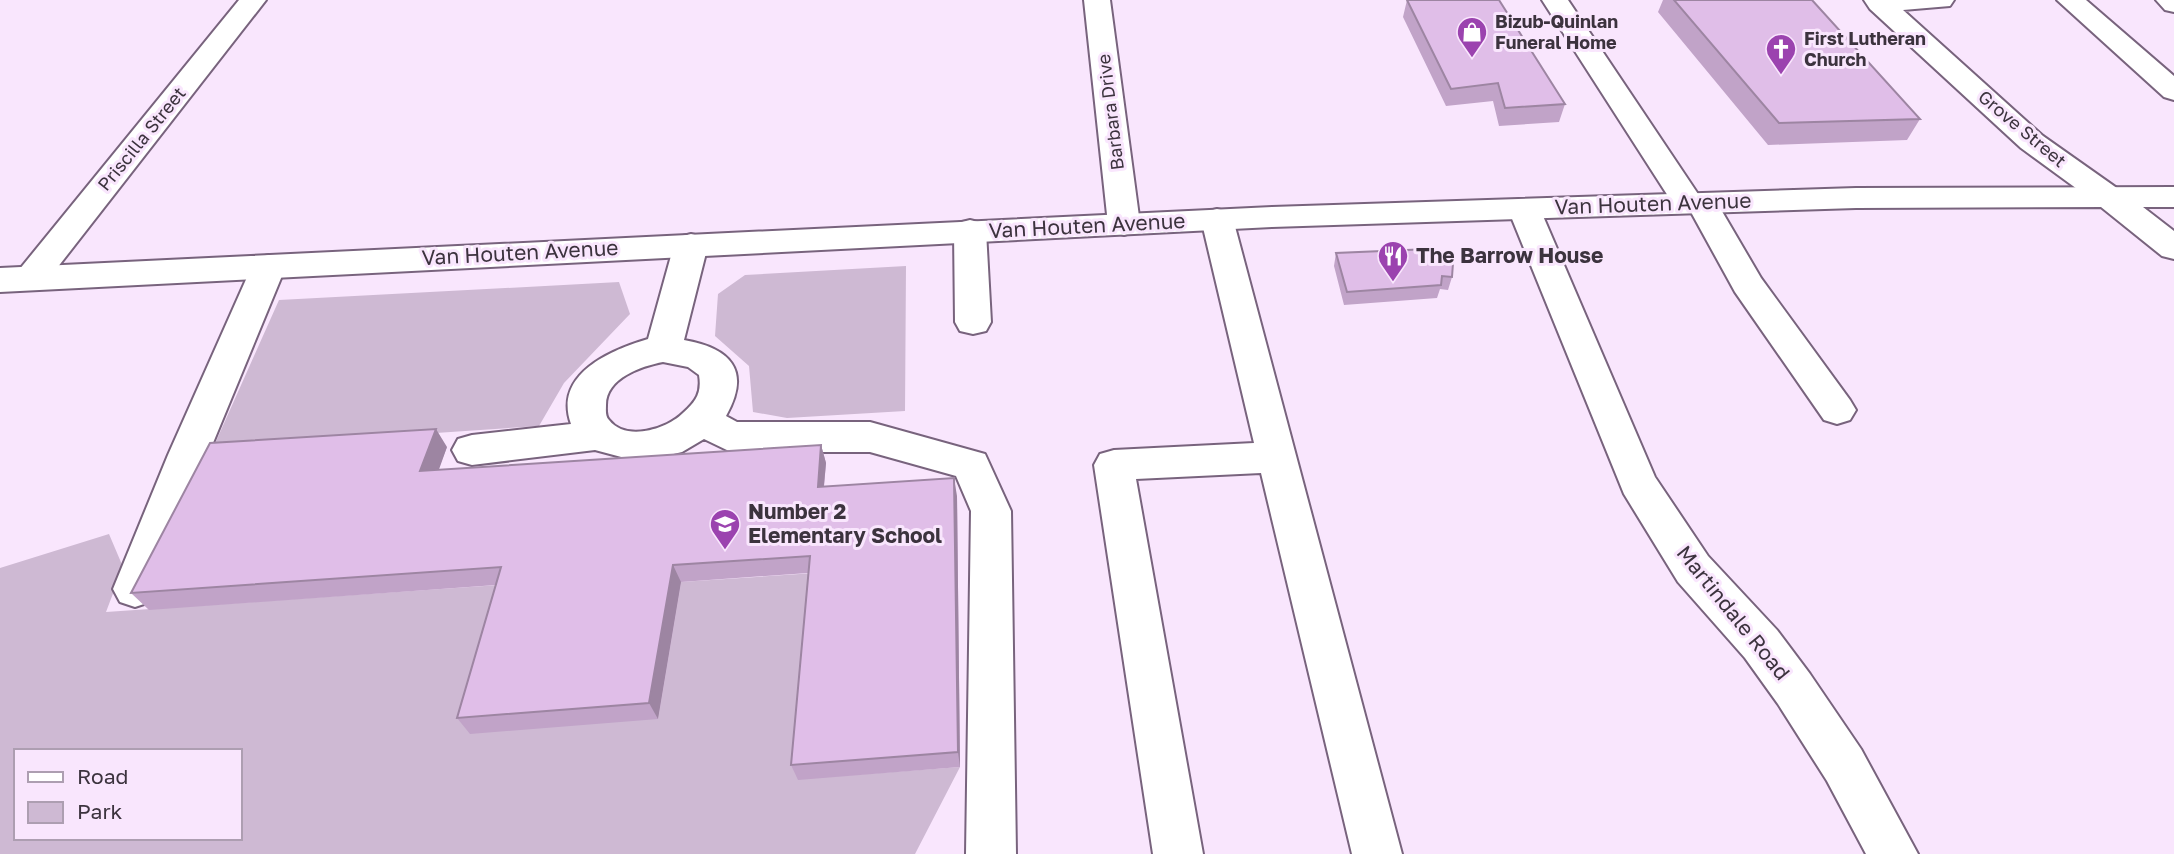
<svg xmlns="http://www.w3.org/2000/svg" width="2174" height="854" font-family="'Golos Text',sans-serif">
<rect width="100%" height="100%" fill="#f9e6fd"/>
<path fill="#ceb9d3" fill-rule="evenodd" d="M906 266 905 411 787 418 753 412 749 366 715 336 718 294 745 275Z
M619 282 630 314 564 383 539 426 213 448 279 300Z
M109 534 123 567 106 612 512 584 658 719 681 582 815 573 798 779 960 767 915 854H0V568ZM16 751H240V838H16Z"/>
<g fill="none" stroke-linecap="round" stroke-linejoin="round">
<g stroke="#78637d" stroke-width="4">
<path id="minor" d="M239 0H266L43 286 31 290 19 286 14 278 19 270Z
M1084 0H1110L1140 224 1136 231 1124 235 1112 231 1108 224Z
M1542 0H1568L1698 194 1713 196 1761 278 1850 400 1856 410 1850 420 1837 424 1824 420 1735 292 1691 212 1677 210Z
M1864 0H1954L1950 6 1903 10 2043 136 2121 191 2126 198 2121 205 2110 208 2099 205 2021 148 1870 9Z
M2057 0H2086L2174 76V100L2164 97Z
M2156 0H2174V12L2165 10Z
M1524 199 1535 202 1540 209 1655 477 1708 556 1777 630 1810 674 1861 749 1918 854H1866L1827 781 1778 704 1745 658 1678 582 1624 494 1508 209 1513 202Z
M1217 209 1229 212 1233 219 1402 854H1352L1261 473 1136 479 1203 854H1153L1094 465 1100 454 1114 450 1254 443 1201 219 1205 212Z
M970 220 982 223 986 231 991 322 986 331 973 334 960 331 955 322 954 231 958 223Z
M691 234 703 237 708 245 684 340C730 348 752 370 726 416L737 422H870L985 454 1011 511 1016 854H966L971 511 956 476 870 452H731L704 439 682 452 640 462 595 450 472 465 458 461 452 450 458 439 472 435 571 424C553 374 611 350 648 339L674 245 679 237ZM663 362 688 367 699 375C702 393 696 401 683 413 667 429 626 442 609 420 605 416 606 410 606 405 606 378 642 366 663 362Z
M269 255 281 258 286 266 208 455 157 589 150 602 135 607 120 602 113 589 168 455 252 266 257 258Z"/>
</g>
<g stroke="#78637d" stroke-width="4">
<path id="major" d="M2174 187V207H2143L2174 231V259L2162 256 2101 207 1856 208 1272 227 0 292V268L1272 207 1856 188Z"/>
</g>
<use href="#minor" fill="#fff" fill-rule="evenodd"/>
<use href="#major" fill="#fff" fill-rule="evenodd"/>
</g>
<path fill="#c1a3c8" d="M1407 0 1565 104 1559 122 1499 126 1493 101 1446 106 1403 17Z
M1663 0H1812L1920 119 1907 140 1768 145 1658 12Z
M1336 253 1452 277 1448 290 1440 289 1437 298 1344 305 1334 266Z
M821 445 826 463 824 487 957 496 960 767 798 780 791 765 808 573 681 582 658 719 470 734 457 718 496 585 149 610 131 593 447 447 438 470Z"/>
<path fill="#9d85a2" d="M436 429 447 447 432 489 420 471Z
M821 445 826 463 822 505 818 487Z
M954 478 957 496 960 767 958 752Z
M673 565 681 582 658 719 649 703Z"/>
<path fill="#e0bee8" stroke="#9d85a2" stroke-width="2" d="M1407 0H1499L1565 104 1505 108 1498 83 1451 89Z
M1674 0H1812L1920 119 1779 123Z
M1429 249 1434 255 1449 254 1453 263 1452 277 1442 276 1441 285 1347 292 1336 253Z
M436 429 420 471 821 445 818 487 954 478 958 752 791 765 810 556 673 565 649 703 457 718 501 567 131 593 210 443Z"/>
<defs>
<g id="shop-pin" transform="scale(1.575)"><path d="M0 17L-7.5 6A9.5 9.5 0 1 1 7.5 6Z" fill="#9b43af" stroke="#f9e6fd"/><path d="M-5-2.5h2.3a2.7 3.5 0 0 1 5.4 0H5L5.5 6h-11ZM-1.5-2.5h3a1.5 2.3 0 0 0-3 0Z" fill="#fff"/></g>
<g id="church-pin" transform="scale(1.575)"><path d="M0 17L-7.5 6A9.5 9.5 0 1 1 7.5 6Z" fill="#9b43af" stroke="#f9e6fd"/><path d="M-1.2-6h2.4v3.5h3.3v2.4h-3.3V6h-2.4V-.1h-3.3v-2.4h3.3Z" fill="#fff"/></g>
<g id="restaurant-pin" transform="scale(1.575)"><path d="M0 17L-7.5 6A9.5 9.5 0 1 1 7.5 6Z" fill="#9b43af" stroke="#f9e6fd"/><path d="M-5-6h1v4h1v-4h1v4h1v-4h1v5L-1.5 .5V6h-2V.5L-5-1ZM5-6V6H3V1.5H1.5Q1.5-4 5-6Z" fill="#fff"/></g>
<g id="school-pin" transform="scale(1.575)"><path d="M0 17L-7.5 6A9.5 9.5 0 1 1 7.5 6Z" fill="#9b43af" stroke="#f9e6fd"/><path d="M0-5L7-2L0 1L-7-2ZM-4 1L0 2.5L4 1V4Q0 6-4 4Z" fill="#fff"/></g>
</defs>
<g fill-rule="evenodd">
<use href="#shop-pin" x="1472" y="32"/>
<use href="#church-pin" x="1781" y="49"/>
<use href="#restaurant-pin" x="1393" y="256"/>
<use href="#school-pin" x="725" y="524"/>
</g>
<g text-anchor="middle" stroke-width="6" stroke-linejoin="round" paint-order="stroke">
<g font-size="18" font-weight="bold" fill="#3c333e" stroke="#f9e6fd" text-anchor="start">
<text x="1495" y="28">Bizub-Quinlan<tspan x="1495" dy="21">Funeral Home</tspan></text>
<text x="1804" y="45">First Lutheran<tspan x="1804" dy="21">Church</tspan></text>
</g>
<g font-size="18" fill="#3c333e" stroke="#f9e6fd">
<text transform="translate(1111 112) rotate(-97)" y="6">Barbara Drive</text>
<text transform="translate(2022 129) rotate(40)" y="6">Grove Street</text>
<text transform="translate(142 139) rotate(-51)" y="6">Priscilla Street</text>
</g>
<g font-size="21" fill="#3c333e" stroke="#f9e6fd">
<text transform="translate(1653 204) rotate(-2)" y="7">Van Houten Avenue</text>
<text transform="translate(1087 226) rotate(-3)" y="7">Van Houten Avenue</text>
<text transform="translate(520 253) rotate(-3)" y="7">Van Houten Avenue</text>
<text transform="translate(1733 613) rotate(51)" y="7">Martindale Road</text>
</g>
<g font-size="21" font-weight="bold" fill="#3c333e" stroke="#f9e6fd" text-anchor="start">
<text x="1416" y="263">The Barrow House</text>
<text x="748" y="519">Number 2<tspan x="748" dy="24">Elementary School</tspan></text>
</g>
</g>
<rect x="14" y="749" width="228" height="91" fill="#f9e6fd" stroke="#ad9eb1" stroke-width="2"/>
<rect x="28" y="772" width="35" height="10" fill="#ffffff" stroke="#ad9eb1" stroke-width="2"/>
<text x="77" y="784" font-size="21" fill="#3c333e">Road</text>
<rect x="28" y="802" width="35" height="21" fill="#ceb9d3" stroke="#ad9eb1" stroke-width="2"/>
<text x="77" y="819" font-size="21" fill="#3c333e">Park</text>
</svg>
